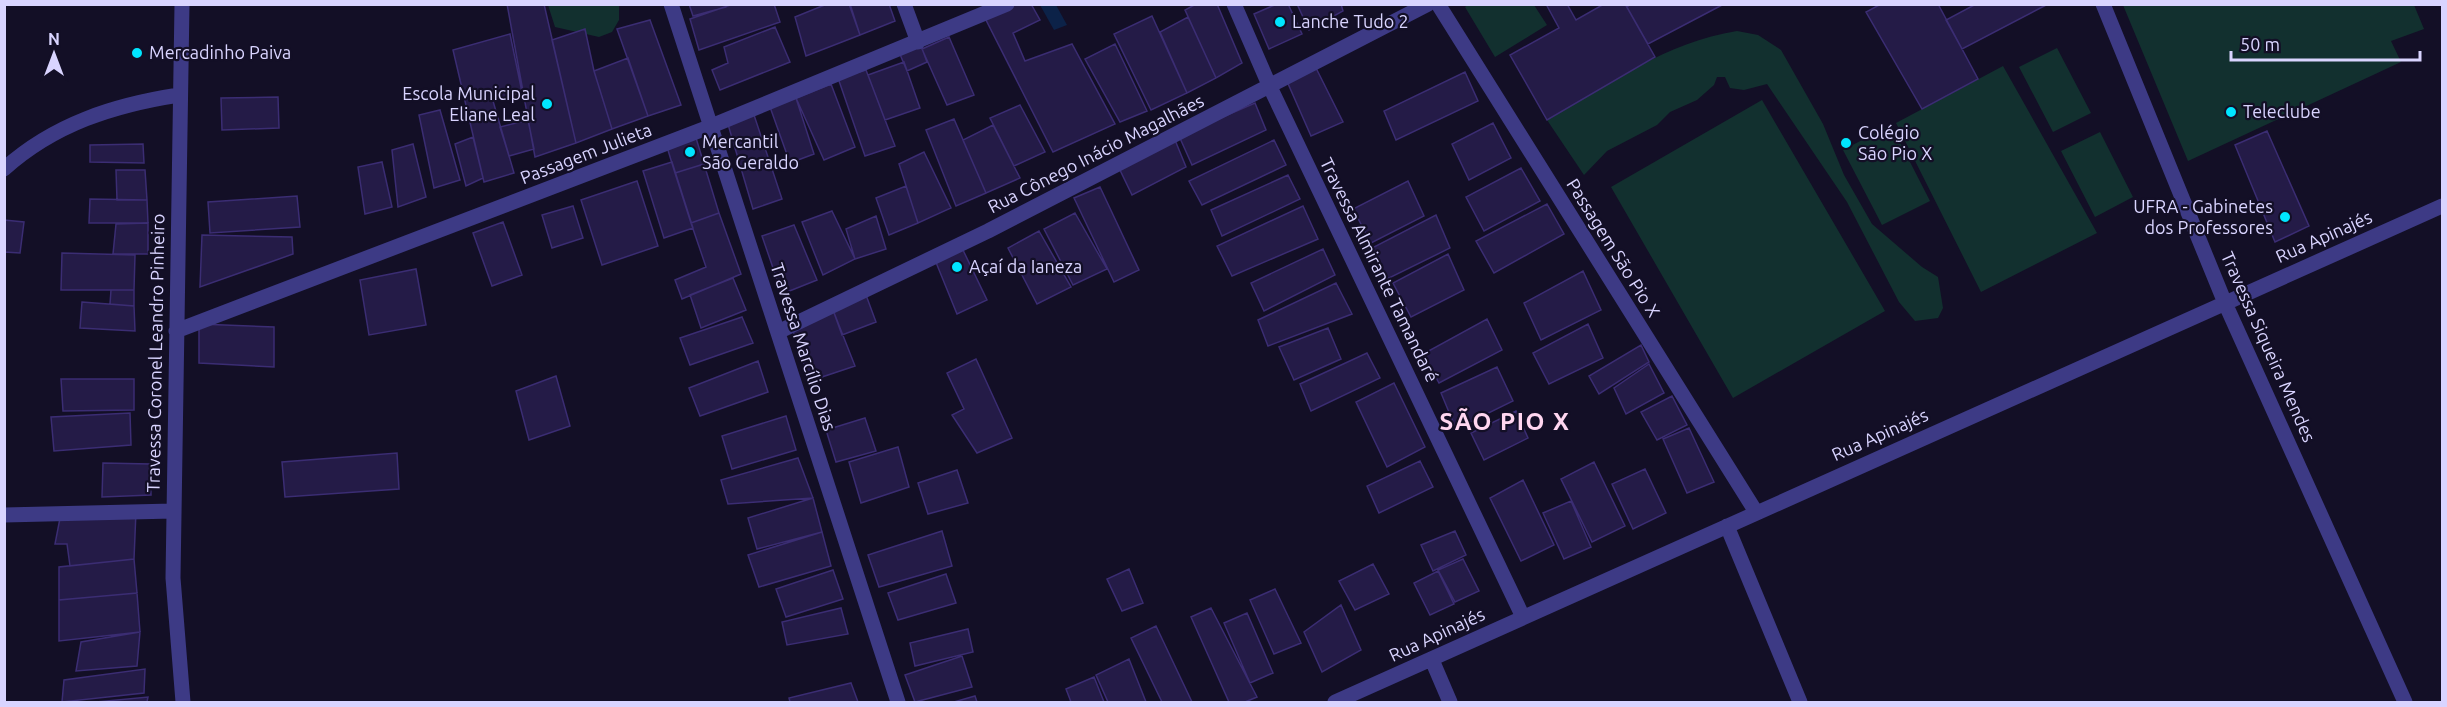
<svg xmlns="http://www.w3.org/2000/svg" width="2447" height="707" font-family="Ubuntu,sans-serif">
<rect width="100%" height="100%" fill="#130f26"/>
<path fill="#12302f" d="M1469 4 1534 5 1547 25 1495 57 1465 7Z
M548 5H619V20L612 32 599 37 555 27Z
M2123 5H2414L2424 29 2391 41 2401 62 2188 161Z
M1737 31 1758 35 1781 50 1823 124 1844 175 1872 224 1922 267 1938 277 1943 308 1938 318 1915 321 1899 302 1847 202 1767 84 1744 90 1730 88 1725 77H1717L1714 85 1697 100 1670 112 1657 125 1607 151 1584 175 1547 120C1608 84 1667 42 1737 31Z
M2057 48 2091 113 2053 132 2019 67Z
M2003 66 2097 233 1981 292 1896 123Z
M1762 100 1885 311 1733 398 1611 187Z
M1891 125 1930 201 1882 225 1843 150Z
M2100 132 2133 197 2095 217 2061 151Z"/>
<path fill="#0c2248" d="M1040 5H1056L1067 25 1054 30Z"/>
<path fill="#241b47" stroke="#3b2d73" stroke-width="1.5" d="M507 4H544L576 143 535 157Z
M689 4H725L726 7 693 16Z
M733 4H774L780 22 699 50 690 19Z
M827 4H849L860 35 806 56 795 17Z
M850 4H889L895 21 860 35Z
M1017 4H1031L1040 20 1013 33 1025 61 1072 44 1115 124 1053 152 985 18Z
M1196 4H1217L1242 63 1216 78 1185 10Z
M1277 4H1288L1302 34 1269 49 1254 14Z
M1297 4H1341L1343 11 1309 30Z
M1546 4H1567L1576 20 1604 4H1625L1655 57 1547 120 1510 55 1559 28Z
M1631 4H1724L1648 44 1627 7Z
M1881 4H1938L1978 79 1922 109 1866 12Z
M1976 4H2048L1962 49 1946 20Z
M1152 16 1187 93 1151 110 1114 34Z
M1188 17 1216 78 1187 93 1160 32Z
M650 20 681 105 648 116 617 29Z
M775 27 790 62 720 90 712 70 728 63 724 47Z
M585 29 594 71 612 129 576 143 552 40Z
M510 34 522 92 493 101 514 173 484 182 453 50Z
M949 37 974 95 947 105 922 49Z
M920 43 927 62 907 71 899 52Z
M1115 44 1147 111 1120 122 1085 59Z
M628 58 648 116 612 129 594 71Z
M904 62 920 108 885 120 868 75Z
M1314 64 1343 122 1311 136 1286 79Z
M866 70 895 146 865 156 838 78Z
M1465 72 1478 101 1396 140 1384 111Z
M831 84 855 147 824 160 796 98Z
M278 97 279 128 222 130 221 98Z
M796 98 814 154 790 163 770 107Z
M1255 103 1266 130 1192 165 1179 136Z
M1020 105 1045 152 1014 166 990 118Z
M440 110 460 180 434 188 419 115Z
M753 112 782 199 753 209 727 121Z
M954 119 986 193 956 206 926 130Z
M528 120 534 149 509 156 500 127Z
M1493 123 1511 158 1469 180 1452 144Z
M993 125 1020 178 986 193 963 140Z
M2267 131 2309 226 2275 242 2235 145Z
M473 137 483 178 466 186 455 144Z
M696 138 704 164 675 173 667 147Z
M1175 140 1186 167 1132 195 1119 168Z
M1274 140 1286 165 1202 205 1189 181Z
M143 144 144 163 90 162V145Z
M413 144 426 197 398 207 392 150Z
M924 152 951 208 918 223 899 164Z
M382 162 392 207 365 214 358 167Z
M672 162 693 228 664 238 643 171Z
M704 164 719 213 691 223 675 173Z
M1521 168 1540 201 1484 231 1466 197Z
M116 170H145L147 200H117Z
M1288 175 1300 199 1222 236 1211 210Z
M637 181 658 246 602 265 581 200Z
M1408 181 1424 216 1371 243 1353 209Z
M906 186 918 223 889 235 876 198Z
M1100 187 1139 270 1114 282 1074 198Z
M297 196 300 227 210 233 208 202Z
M90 199 147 200 148 223H89Z
M1547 204 1564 234 1494 273 1476 241Z
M573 206 583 238 552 248 542 215Z
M1303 206 1318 239 1232 276 1217 246Z
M832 211 855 259 823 275 802 222Z
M719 213 741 274 682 299 675 280 706 267 691 223Z
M1075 213 1107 269 1073 285 1044 229Z
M1436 215 1450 248 1387 279 1372 248Z
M876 216 886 249 855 259 846 229Z
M4 220 24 222 20 253 4 252Z
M503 222 522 275 492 286 473 233Z
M148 223V254H113L116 224Z
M794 225 817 280 782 294 762 236Z
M1039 231 1071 287 1037 304 1008 248Z
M202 235 292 237 293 254 200 287Z
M962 248 987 300 957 314 935 260Z
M1323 249 1335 275 1264 311 1251 283Z
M62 253 135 255 134 290H61Z
M1448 254 1464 290 1411 317 1393 283Z
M416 269 426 325 369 335 360 280Z
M1583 271 1601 310 1541 340 1524 303Z
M733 278 746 310 701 328 690 295Z
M1336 283 1352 314 1268 346 1258 320Z
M111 290H134V306L110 304Z
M866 295 876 322 842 335 833 310Z
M82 302 134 306 135 331 80 328Z
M833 310 855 366 810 381 792 328Z
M742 317 753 343 690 365 680 338Z
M1487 319 1502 350 1439 383 1423 354Z
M199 324 274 327V367L199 363Z
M1588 324 1603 358 1549 384 1533 353Z
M1328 328 1341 359 1294 380 1279 347Z
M1641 345 1649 362 1599 394 1589 376Z
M1367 353 1380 378 1311 411 1300 384Z
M976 359 1012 438 977 453 952 415 964 409 947 373Z
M758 361 768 392 700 416 689 388Z
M1649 364 1664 393 1626 414 1614 388Z
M1497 367 1513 401 1456 429 1441 393Z
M556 376 570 426 529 440 516 391Z
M61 379H134V410L63 411Z
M1394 383 1425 447 1387 467 1356 402Z
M1672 396 1687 425 1657 440 1641 412Z
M1516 411 1528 438 1484 460 1471 433Z
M130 413 131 445 54 451 51 417Z
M786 416 796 450 732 469 722 436Z
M865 418 876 451 836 462 826 430Z
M1689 428 1714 482 1687 493 1663 439Z
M898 447 909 487 861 503 849 462Z
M397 453 399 489 285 497 282 462Z
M798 458 813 498 728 504 721 480Z
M1420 461 1433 487 1379 513 1367 486Z
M1594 462 1625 526 1592 542 1561 479Z
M103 463 150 464 151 495 102 497Z
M1645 469 1666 513 1633 529 1612 484Z
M957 470 968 503 928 514 918 483Z
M1523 480 1554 545 1521 561 1490 498Z
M813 498 822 532 757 549 748 518Z
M1571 501 1591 547 1564 559 1543 513Z
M136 511 134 559 70 566 67 544H55L61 513Z
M942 531 952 566 879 587 868 555Z
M1455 531 1466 555 1433 571 1421 545Z
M822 532 831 566 759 587 748 555Z
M134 559 137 593 59 600V567Z
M1463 559 1479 591 1455 602 1438 570Z
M1373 564 1389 594 1355 610 1339 581Z
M1129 569 1143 603 1122 611 1107 579Z
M833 570 843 599 786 617 776 589Z
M1438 571 1454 604 1430 615 1414 583Z
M946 574 956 603 898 620 888 593Z
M1275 589 1301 643 1274 654 1250 600Z
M137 593 140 632 59 641V600Z
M1341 605 1361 650 1322 672 1304 632Z
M841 608 848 634 787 645 782 622Z
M1211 608 1257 697 1245 702H1229L1191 617Z
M1247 613 1273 673 1250 683 1224 623Z
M1156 626 1192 702H1162L1131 638Z
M968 629 973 652 915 666 910 643Z
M140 632 137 666 76 671 81 642Z
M962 656 972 687 915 702 905 675Z
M1129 659 1146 702H1108L1096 675Z
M145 669 144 693 62 702 64 680Z
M1094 677 1104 702H1071L1066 689Z
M851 683 858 702H790L789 698Z
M975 696 977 702H954Z
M148 697 147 702H96Z"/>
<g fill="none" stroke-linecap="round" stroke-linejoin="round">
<path stroke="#3d3a85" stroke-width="15" d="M182 4 173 578 183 702
M671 4 898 702
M904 4 918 42
M1234 4 1270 87 1523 617
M1438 4 1756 512
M2103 4 2225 303 2405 702
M4 169C54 124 114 105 179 95
M176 331 709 127 1007 4
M778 332 988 231 1428 4
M4 515 173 511
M1727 526 1800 702
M1432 660 1450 702
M1335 702 2442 206"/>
</g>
<g fill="#00e5ff" stroke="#130f26" stroke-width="2">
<circle cx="1280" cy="22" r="6"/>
<circle cx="137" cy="53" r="6"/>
<circle cx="547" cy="104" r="6"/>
<circle cx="2231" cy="112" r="6"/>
<circle cx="1846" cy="143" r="6"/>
<circle cx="690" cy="152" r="6"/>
<circle cx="2285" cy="217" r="6"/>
<circle cx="957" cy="267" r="6"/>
</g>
<g text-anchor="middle" stroke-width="4.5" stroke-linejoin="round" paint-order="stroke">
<g font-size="18" fill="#d9d4ff" stroke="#130f26" text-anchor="start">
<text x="1292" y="28">Lanche Tudo 2</text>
<text x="149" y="59">Mercadinho Paiva</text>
<text x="535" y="100" text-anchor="end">Escola Municipal<tspan x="535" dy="21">Eliane Leal</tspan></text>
<text x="2243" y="118">Teleclube</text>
<text x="1858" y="139">Colégio<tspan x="1858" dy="21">São Pio X</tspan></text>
<text x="702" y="148">Mercantil<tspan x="702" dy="21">São Geraldo</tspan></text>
<text x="2273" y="213" text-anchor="end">UFRA - Gabinetes<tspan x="2273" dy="21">dos Professores</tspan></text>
<text x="969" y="273">Açaí da Ianeza</text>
</g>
<g font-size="18" fill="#d9d4ff" stroke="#130f26">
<text transform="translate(586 154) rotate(-21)" y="6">Passagem Julieta</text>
<text transform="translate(1096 154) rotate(-27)" y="6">Rua Cônego Inácio Magalhães</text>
<text transform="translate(2324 237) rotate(-24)" y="6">Rua Apinajés</text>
<text transform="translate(1613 248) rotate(58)" y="6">Passagem São Pio X</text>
<text transform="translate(1379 270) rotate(64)" y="6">Travessa Almirante Tamandaré</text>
<text transform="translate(803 347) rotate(72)" y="6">Travessa Marcílio Dias</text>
<text transform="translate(2268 347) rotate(66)" y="6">Travessa Siqueira Mendes</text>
<text transform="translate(156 353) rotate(-89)" y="6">Travessa Coronel Leandro Pinheiro</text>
<text transform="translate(1880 435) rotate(-24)" y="6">Rua Apinajés</text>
<text transform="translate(1437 635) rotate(-25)" y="6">Rua Apinajés</text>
</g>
<g font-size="24" font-weight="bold" letter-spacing="1.5" fill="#ffd6f0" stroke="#130f26">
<text x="1505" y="430">SÃO PIO X</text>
</g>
</g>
<rect width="2447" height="707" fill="none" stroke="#d9d4ff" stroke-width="12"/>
<g transform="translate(54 54)" stroke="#130f26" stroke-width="4.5" paint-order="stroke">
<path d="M0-4.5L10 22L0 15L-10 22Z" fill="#d9d4ff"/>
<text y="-9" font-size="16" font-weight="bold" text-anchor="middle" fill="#d9d4ff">N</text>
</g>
<path d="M2231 51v9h189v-9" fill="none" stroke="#d9d4ff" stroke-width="3"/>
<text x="2240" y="51" font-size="18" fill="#d9d4ff" stroke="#130f26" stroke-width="4.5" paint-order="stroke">50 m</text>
</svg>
